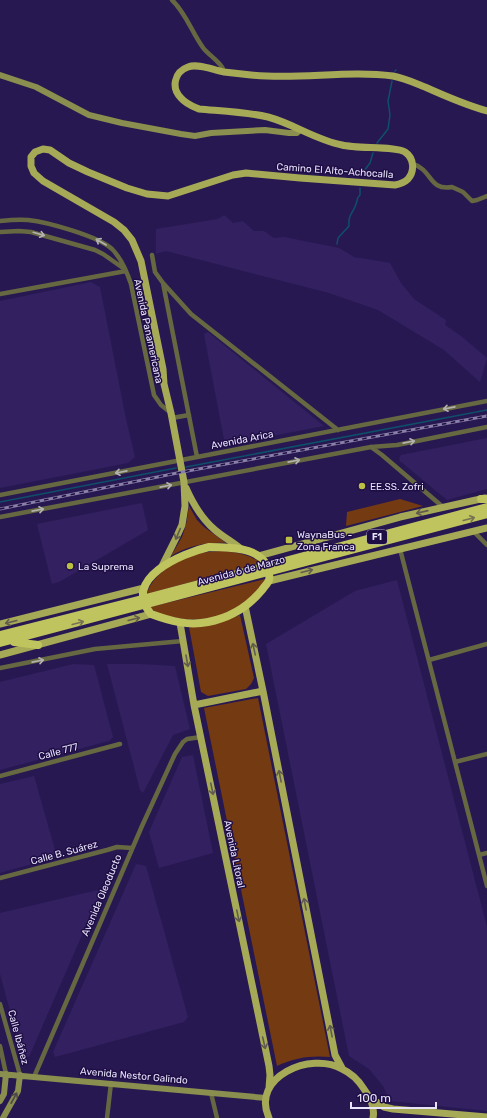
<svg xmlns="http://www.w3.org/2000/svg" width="487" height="1118" font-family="Rubik,sans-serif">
<rect width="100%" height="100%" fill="#281851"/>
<path fill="#322060" d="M224 215 233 223 243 221 254 231H264L274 238 284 237 339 248 354 257 390 263 401 283 414 299 446 320 445 325 461 336 487 358 480 382 444 350 378 310 329 293 166 251 156 254V229L218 219Z
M91 282 100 287 126 419 135 457 128 463 0 488V301Z
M208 332 324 426 225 445 204 334Z
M487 438V489L447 500 400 461 399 459 401 455Z
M142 503 148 530 61 581 52 584 37 524Z
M397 580 487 927V1111L390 1101 383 1086 369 1069 349 1056 266 644 355 591Z
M73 664 94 665 113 737 109 741 0 770V682Z
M107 664H139L175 666 190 729 173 735 143 793 140 790Z
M193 755 213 853 159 868 149 832 182 757Z
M34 776 57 857 0 873V784Z
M136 864 146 866 188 1017 184 1022 55 1057 53 1052Z
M102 889 29 1057 22 1055 0 974V913Z"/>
<path fill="#743a11" d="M400 499 423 506 346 526 347 512Z
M189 506 197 520 204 527 226 543C206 542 188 546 171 556L182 537 186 525Z
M220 551C235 552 249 554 261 563L147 594C150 579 170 564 184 558 195 553 208 552 220 551Z
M265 579C263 583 260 588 257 591 237 615 202 624 173 617 164 615 156 614 150 607Z
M240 615 254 678 251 684 246 689 208 696 201 692 189 627C207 626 223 622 240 615Z
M258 698 330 1057C311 1055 293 1058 277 1066L204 708Z"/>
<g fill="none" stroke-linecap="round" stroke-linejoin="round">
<path stroke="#0e4f6a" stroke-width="1.5" d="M395 71 396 70
M377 143 388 129 390 115 388 101 392 81
M361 175 370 163 373 153
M337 244 338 238 349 226C348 214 353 214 356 204 358 200 356 198 360 195V188
M186 467 487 410
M0 502 176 468"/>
<path stroke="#666842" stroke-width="4.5" d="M172 0C186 13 192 33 204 49 210 56 223 64 224 72
M413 164C433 170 428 191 452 187L463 192 472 201 477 200 487 196
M0 221C9 220 19 219 28 220 47 222 98 236 112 249 121 258 127 272 131 284L154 395 161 405 171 413
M0 232 19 231 31 232 95 250 103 254 123 268
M152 255 155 272 163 283 197 457
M163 283 191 314 338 430
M0 294 126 271
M172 418 189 415
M371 447 382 455 443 507
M0 495 487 401
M0 517 371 447 397 445 487 427
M473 531 487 545
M400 549 487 886
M429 660 487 644
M0 668 95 649 183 641
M455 762 487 754
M0 776 120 744
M479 855 487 853
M0 878 107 850 117 847 132 848
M0 1004 20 1075
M0 1046 6 1074
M34 1077 142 826 175 754 183 742 187 739 201 737
M211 1093 217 1118
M107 1118 111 1083"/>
<path stroke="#8a8e4e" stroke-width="6" d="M0 75 36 87 89 115 122 123 181 134 195 136 211 133 265 130 289 133H297L300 130
M0 1074 266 1098
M0 1101 4 1094 6 1074
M3 1118 18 1091 20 1075"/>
<path stroke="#a6aa57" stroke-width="7" d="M186 488C193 504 202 519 215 530 223 537 233 542 241 549
M258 556 400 517 485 498
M161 568 177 536 182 525 185 506 184 482 171 413 164 384 163 369 141 261 132 240 124 230 114 222 43 181 34 173 31 166V157L35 152 43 149 50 150 69 163 88 172 127 188 147 194 168 196 233 175 246 173 300 178 395 185C400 184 404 183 408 179 415 171 414 158 405 152 395 146 357 149 342 145 316 140 294 124 268 117 247 112 221 111 199 109 192 106 186 104 181 98 171 88 174 72 188 67 198 63 213 70 224 72 233 73 242 74 251 75 298 80 347 70 393 76 404 78 415 83 425 87 445 96 466 105 487 111
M269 581 487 528
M245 606 263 691 335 1055 342 1068
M180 623 194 705 269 1066 270 1075 269 1088
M0 624 144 588
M0 655 151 614
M194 705 263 691
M369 1097 384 1107 393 1109 487 1117
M269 1118C250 1077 311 1051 342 1069 351 1073 359 1081 364 1089 370 1097 375 1108 373 1118"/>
<path stroke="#bfc45e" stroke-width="8" d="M481 499H487
M209 547C228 547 261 547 268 568 269 572 270 577 269 580 268 583 264 587 262 590 248 607 229 618 208 622 188 626 170 621 151 614 121 579 182 553 209 547Z
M0 635 143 599 487 507
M14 642 38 645
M0 643 487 514"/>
<g stroke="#8980a7" stroke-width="3">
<path id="rail" d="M0 509 182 472 487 416"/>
</g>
<use href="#rail" stroke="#1f0d45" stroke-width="1.5" stroke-dasharray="4.5" stroke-linecap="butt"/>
</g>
<defs><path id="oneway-shaft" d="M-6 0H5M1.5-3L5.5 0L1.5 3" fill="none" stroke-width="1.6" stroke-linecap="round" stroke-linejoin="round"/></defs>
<g stroke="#b3b2b0">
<use href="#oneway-shaft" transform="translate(39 234) rotate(16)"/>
<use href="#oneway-shaft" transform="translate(101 242) rotate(-150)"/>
<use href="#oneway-shaft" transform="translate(449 408) rotate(169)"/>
<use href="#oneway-shaft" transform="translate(409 442) rotate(-11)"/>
<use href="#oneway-shaft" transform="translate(294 461) rotate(-11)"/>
<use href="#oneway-shaft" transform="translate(121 472) rotate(169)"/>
<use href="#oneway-shaft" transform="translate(166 486) rotate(-11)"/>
<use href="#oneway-shaft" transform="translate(38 510) rotate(-11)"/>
<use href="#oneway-shaft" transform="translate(38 661) rotate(-11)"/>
</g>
<g stroke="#625c4e">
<use href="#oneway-shaft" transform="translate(422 512) rotate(167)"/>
<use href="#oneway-shaft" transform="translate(178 534) rotate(113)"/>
<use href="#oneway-shaft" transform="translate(307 571) rotate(-14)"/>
<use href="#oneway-shaft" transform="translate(134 619) rotate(-14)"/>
<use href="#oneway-shaft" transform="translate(11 622) rotate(166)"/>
<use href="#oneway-shaft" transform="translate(254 649) rotate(-102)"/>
<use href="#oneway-shaft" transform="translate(187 661) rotate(80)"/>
<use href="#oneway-shaft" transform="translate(280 776) rotate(-101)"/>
<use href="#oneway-shaft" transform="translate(212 789) rotate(78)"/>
<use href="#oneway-shaft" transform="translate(305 904) rotate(-101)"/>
<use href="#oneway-shaft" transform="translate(238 916) rotate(78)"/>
<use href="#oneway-shaft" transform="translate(331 1031) rotate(-101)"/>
<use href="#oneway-shaft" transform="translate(264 1043) rotate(77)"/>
</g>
<g stroke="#777253">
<use href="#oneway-shaft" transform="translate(469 519) rotate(-15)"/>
<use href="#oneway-shaft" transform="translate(78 623) rotate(-15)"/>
</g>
<use stroke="#4f4749" href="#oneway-shaft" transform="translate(14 1098) rotate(-61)"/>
<g fill="#bbc045" stroke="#1f0d45" stroke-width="1.5">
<circle cx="362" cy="486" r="4"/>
<rect x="285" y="536" width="8" height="8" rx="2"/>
<circle cx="70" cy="566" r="4"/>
</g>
<g text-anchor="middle" stroke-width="3" stroke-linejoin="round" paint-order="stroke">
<rect fill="#1f0d45" stroke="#aba4c4" stroke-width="1" x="367" y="530" width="20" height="14" rx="3"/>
<g font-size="9" font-weight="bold" fill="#e7e4fa">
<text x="377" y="540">F1</text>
</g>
<g font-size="10" fill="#e7e4fa" stroke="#1f0d45">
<text transform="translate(335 170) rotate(4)" y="4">Camino El Alto-Achocalla</text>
<text transform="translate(149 331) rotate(78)" y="4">Avenida Panamericana</text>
<text transform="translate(242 439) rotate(-11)" y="4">Avenida Arica</text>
<text transform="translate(241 570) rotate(-15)" y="4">Avenida 6 de Marzo</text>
<text transform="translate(58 751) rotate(-15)" y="4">Calle 777</text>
<text transform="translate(64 852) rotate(-15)" y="4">Calle B. Suárez</text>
<text transform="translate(235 854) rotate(78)" y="4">Avenida Litoral</text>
<text transform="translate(101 895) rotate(-67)" y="4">Avenida Oleoducto</text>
<text transform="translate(19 1037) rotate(75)" y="4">Calle Ibáñez</text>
<text transform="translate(134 1075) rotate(5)" y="4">Avenida Nestor Galindo</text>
</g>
<g font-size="10" fill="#e7e4fa" stroke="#1f0d45" text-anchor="start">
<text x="370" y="490">EE.SS. Zofri</text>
<text x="297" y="538">WaynaBus -<tspan x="297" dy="12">Zona Franca</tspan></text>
<text x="78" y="570">La Suprema</text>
</g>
</g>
<path d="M351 1102v6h85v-6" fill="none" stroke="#e7e4fa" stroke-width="2"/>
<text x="357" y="1102" font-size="12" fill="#e7e4fa" stroke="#1f0d45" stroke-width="3" paint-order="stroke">100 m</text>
</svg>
